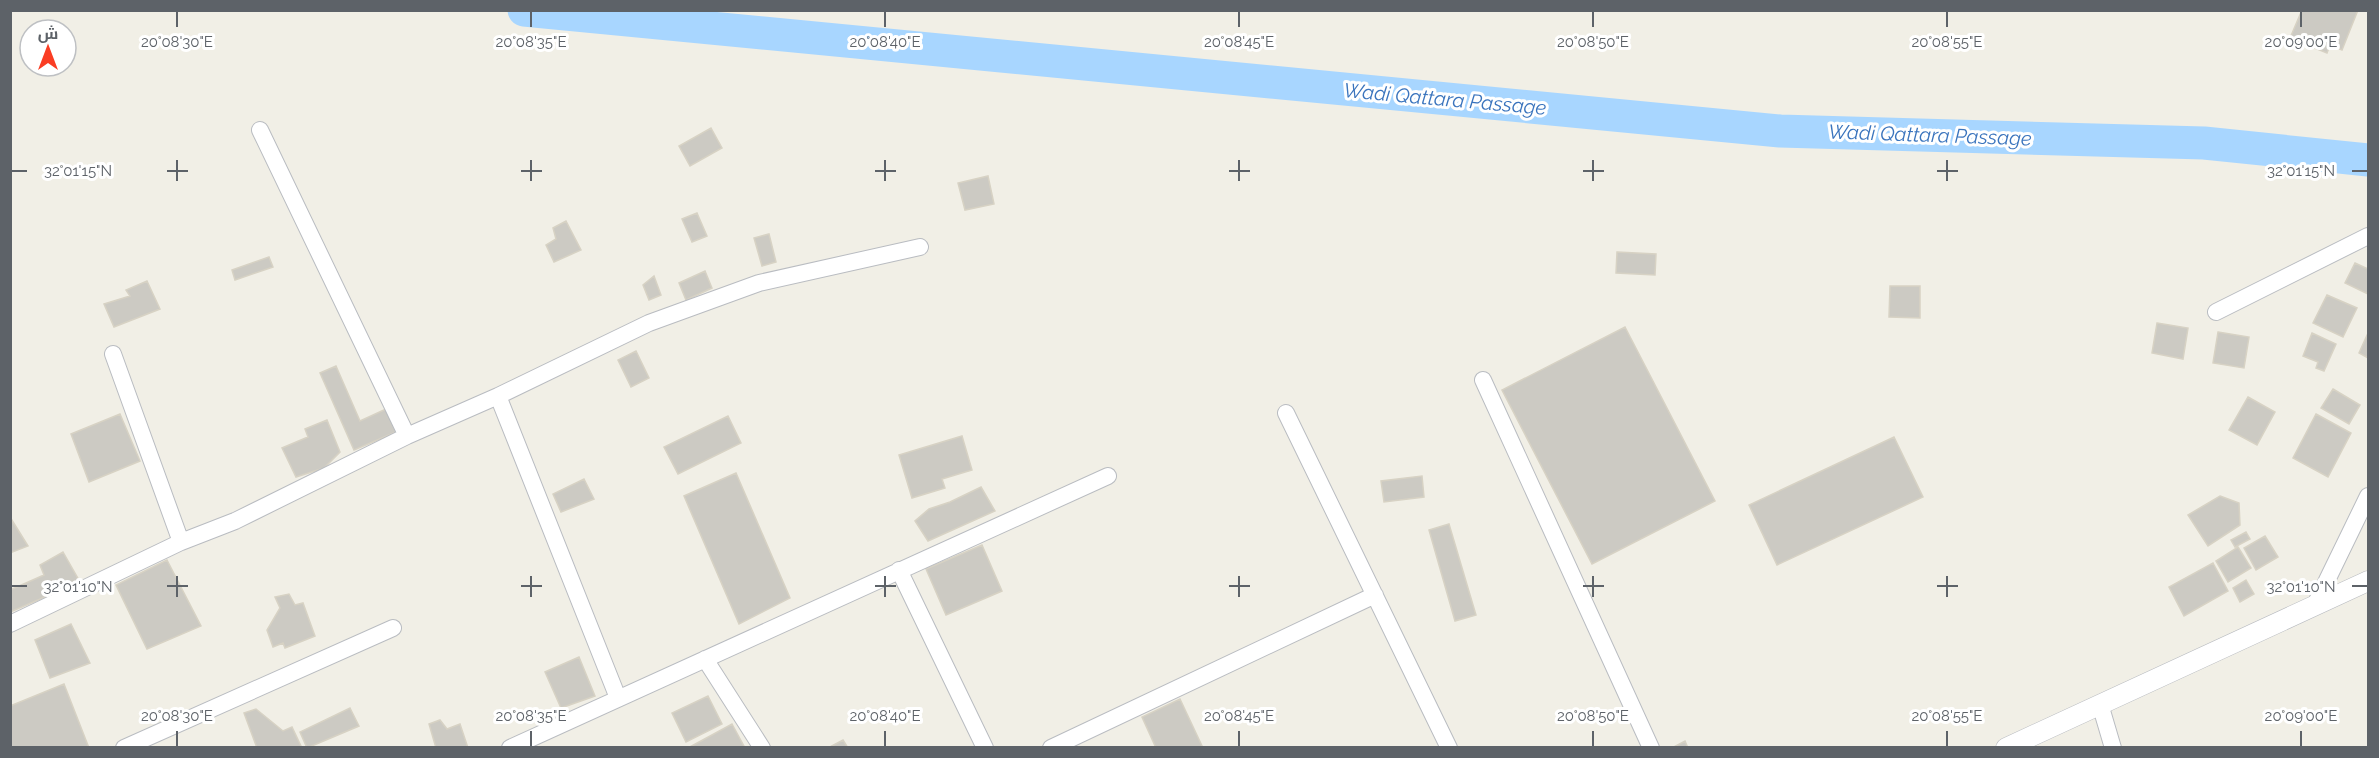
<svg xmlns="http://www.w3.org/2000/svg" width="2379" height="758" font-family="Raleway,Cairo,sans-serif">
<rect width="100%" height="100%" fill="#f1efe6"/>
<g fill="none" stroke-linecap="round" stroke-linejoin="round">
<path stroke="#a8d6ff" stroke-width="33" d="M524 10 1780 131 2204 143 2368 160"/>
</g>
<path fill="#cccac3" stroke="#d7d2c4" stroke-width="1.5" d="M2302 10H2358L2342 50 2330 45 2327 53 2290 38Z
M711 128 722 148 690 166 679 146Z
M988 176 994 204 965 210 958 183Z
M697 213 707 236 692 242 682 219Z
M566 221 581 250 554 262 546 245 556 239 553 228Z
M769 234 776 262 762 266 754 238Z
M1617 252 1656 254 1655 275 1616 273Z
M269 257 273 267 235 280 232 270Z
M2355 263 2368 269V294L2345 283Z
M705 271 712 288 686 300 679 283Z
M654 276 661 295 649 300 643 285Z
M147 281 160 309 114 327 104 304 130 296 126 290Z
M1890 286H1920V318L1889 317Z
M2327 295 2357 308 2343 337 2313 323Z
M2157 323 2188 328 2183 359 2152 353Z
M1625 327 1715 501 1592 564 1502 390Z
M2218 332 2249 337 2244 368 2213 363Z
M2312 333 2336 344 2324 371 2316 368 2318 362 2303 356Z
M2368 333V358L2359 353Z
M636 351 649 378 631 387 618 360Z
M336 366 360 421 386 409 396 432 354 450 320 373Z
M2333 389 2360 405 2349 424 2321 408Z
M2248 397 2275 412 2257 445 2229 430Z
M120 414 140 461 89 482 71 434Z
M2316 414 2351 433 2328 477 2293 458Z
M728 416 741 443 678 474 664 447Z
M327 420 340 452 324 468 296 477 282 448 308 437 305 429Z
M962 436 972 470 942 479 945 488 912 498 899 455Z
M1894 437 1923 497 1777 565 1749 505Z
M736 473 790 598 739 624 684 496Z
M1422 476 1424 497 1384 502 1381 481Z
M584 479 594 499 561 512 553 494Z
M981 487 995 511 928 541 915 521 929 509 950 502Z
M2220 496 2239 503 2240 525 2208 546 2188 515Z
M10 517 28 546 10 553Z
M1449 524 1476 615 1455 621 1429 530Z
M2246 532 2250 539 2235 547 2231 540Z
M2265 536 2278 557 2256 570 2244 548Z
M982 545 1002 591 946 615 926 569Z
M2238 547 2251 568 2228 582 2216 561Z
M63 552 80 582 10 612V590L44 575 40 565Z
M167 560 201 626 147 649 116 585Z
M2213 563 2228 591 2184 616 2169 587Z
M2246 580 2254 594 2240 602 2233 588Z
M289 594 295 605 303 603 315 636 285 648 283 643 273 647 267 630 280 608 275 597Z
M71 624 90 663 50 678 35 640Z
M579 657 595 696 561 708 545 672Z
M64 684 89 748H10V706Z
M708 696 722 724 686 742 672 713Z
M1180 699 1203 748H1156L1142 717Z
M350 708 359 726 307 748 300 732Z
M256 709 283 731 292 727 301 746 298 748H257L244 713Z
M440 720 447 729 460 724 468 748H436L429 724Z
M732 724 745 748H688Z
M843 740 848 748H828Z
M1685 741 1688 748H1672Z"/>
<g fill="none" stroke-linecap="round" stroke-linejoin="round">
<g stroke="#b9bcc1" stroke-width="18">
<path id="minor" d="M260 130 407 436
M2216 312 2368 236
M113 354 181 542
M1483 380 1651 748
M498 396 618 698
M1286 413 1449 748
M899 570 985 748
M2315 605 2368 496
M10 624 181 542 235 521 407 436 498 396 649 323 759 283 920 247
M705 659 762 748
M2100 704 2113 748
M124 748 393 628
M510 748 1108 476
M1051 748 1375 595"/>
</g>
<g stroke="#b9bcc1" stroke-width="21">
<path id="tertiary" d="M2006 748 2368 581"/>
</g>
<use href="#minor" stroke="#fff" stroke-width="16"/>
<use href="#tertiary" stroke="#fff" stroke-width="20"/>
</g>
<path fill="none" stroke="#5d6268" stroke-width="2" d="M177 12V27M531 12V27M885 12V27M1239 12V27M1593 12V27M1947 12V27M2301 12V27M177 160V181M531 160V181M885 160V181M1239 160V181M1593 160V181M1947 160V181M12 171H27M167 171H188M521 171H542M875 171H896M1229 171H1250M1583 171H1604M1937 171H1958M2352 171H2367M177 576V597M531 576V597M885 576V597M1239 576V597M1593 576V597M1947 576V597M12 586H27M167 586H188M521 586H542M875 586H896M1229 586H1250M1583 586H1604M1937 586H1958M2352 586H2367M177 731V746M531 731V746M885 731V746M1239 731V746M1593 731V746M1947 731V746M2301 731V746"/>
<g text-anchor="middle" stroke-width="6" stroke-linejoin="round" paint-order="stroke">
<g font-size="20" font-style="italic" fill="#3a74bd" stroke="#fff">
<text transform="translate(1445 99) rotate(5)" y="7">Wadi Qattara Passage</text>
<text transform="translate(1930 135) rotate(2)" y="7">Wadi Qattara Passage</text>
</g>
</g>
<g font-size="15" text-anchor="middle" fill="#5d6268" stroke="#fff" stroke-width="6" stroke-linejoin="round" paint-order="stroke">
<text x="177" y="47">20°08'30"E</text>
<text x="531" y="47">20°08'35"E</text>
<text x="885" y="47">20°08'40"E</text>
<text x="1239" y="47">20°08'45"E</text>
<text x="1593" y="47">20°08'50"E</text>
<text x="1947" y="47">20°08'55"E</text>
<text x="2301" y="47">20°09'00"E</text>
<text x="78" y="176">32°01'15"N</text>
<text x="2301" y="176">32°01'15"N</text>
<text x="78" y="592">32°01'10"N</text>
<text x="2301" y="592">32°01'10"N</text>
<text x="177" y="721">20°08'30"E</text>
<text x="531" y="721">20°08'35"E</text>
<text x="885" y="721">20°08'40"E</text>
<text x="1239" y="721">20°08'45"E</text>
<text x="1593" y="721">20°08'50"E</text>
<text x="1947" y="721">20°08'55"E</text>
<text x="2301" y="721">20°09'00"E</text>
</g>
<rect width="2379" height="758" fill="none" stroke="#5d6268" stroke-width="24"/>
<g transform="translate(48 48)"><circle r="28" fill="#ffffff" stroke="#bec0c3" stroke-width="1.5"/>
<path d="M0-4.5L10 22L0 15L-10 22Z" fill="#fa3d23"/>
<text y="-9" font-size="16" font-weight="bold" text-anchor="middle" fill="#5d6268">ش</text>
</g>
</svg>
